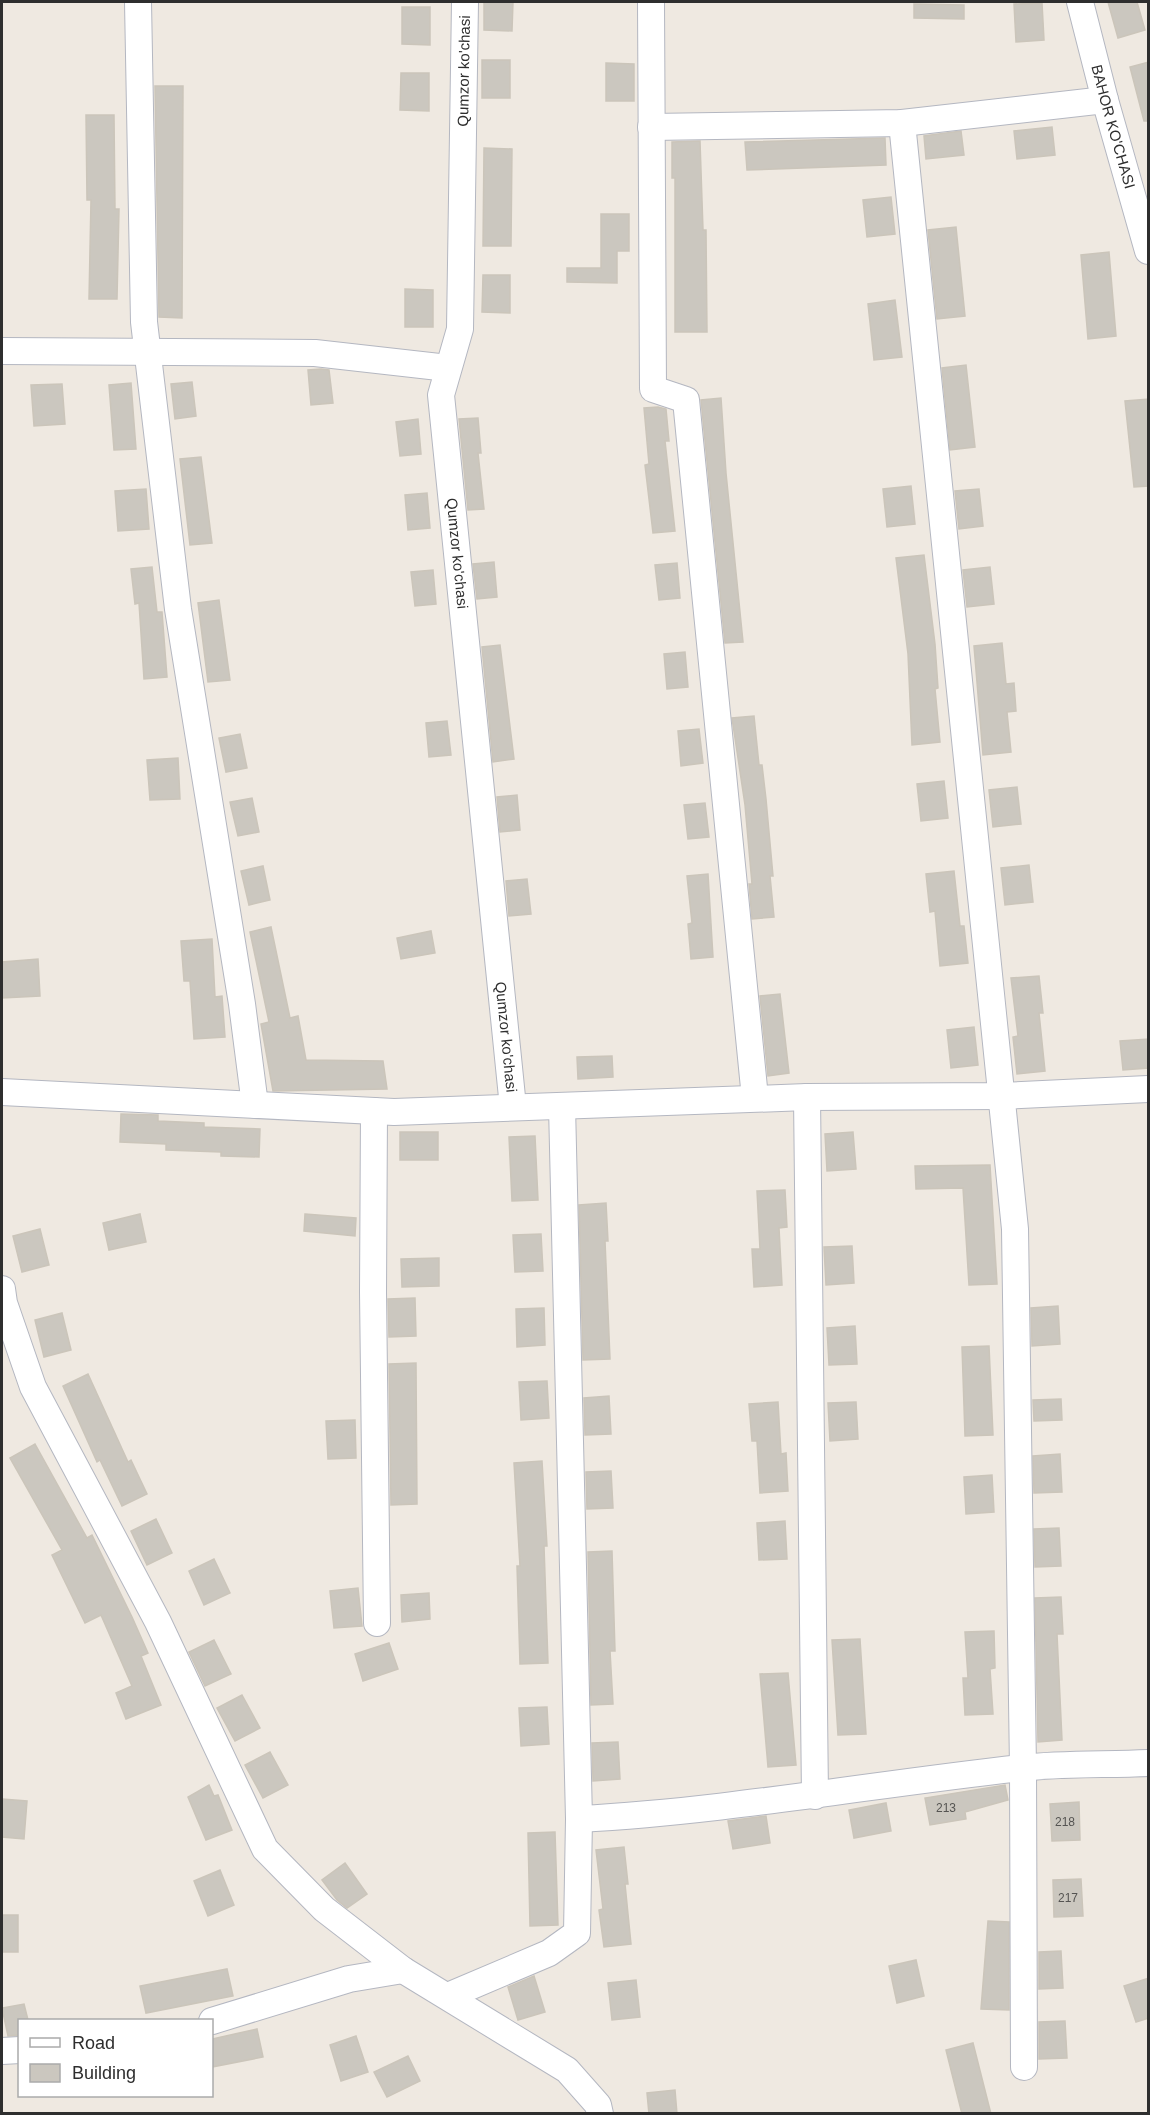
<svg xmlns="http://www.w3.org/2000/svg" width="1150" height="2115" font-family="Arial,sans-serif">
<rect width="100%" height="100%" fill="#efe9e1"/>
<path fill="#cbc7bf" stroke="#cbc5ba" stroke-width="1.5" d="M484 2H513L512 31 484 30Z
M1108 2H1137L1145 30 1118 38Z
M1042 3 1044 40 1016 42 1014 4Z
M914 4 964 5V19L914 18Z
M402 7H430V45L402 44Z
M482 60H510V98H482Z
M1149 62V121H1144L1130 67Z
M606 63 634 64V101H606Z
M401 73H429V111L400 110Z
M155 86H183L182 318 159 317Z
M86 115H114L115 209H119L117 299H89L91 200H87Z
M1052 127 1055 155 1017 159 1014 131Z
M961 131 964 155 926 159 924 136Z
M885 138 886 165 747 170 745 142Z
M700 141 703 230H706L707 332H675V178H672V142Z
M484 148 512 149 511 246H483Z
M891 197 895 234 867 237 863 200Z
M601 214H629V251H617V283L567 282V268H601Z
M956 227 965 316 937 319 928 230Z
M1109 252 1116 336 1088 339 1081 255Z
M483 275H510V313L482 312Z
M405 289 433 290V327H405Z
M895 300 902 357 874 360 868 304Z
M966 365 975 447 950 450 942 368Z
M321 369 329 370 333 403 311 405 308 370Z
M192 382 196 416 175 419 171 384Z
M131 383 136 449 114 450 109 385Z
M62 384 65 424 34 426 31 385Z
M721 398 726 473 743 642 725 643 701 400Z
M1149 399V486L1134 487 1125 401Z
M658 407 666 409 669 441H665L675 531 653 533 645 465 649 464 644 408Z
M478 418 481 453H478L484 509 468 510 459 419Z
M418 419 421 454 400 456 396 422Z
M201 457 212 543 190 545 180 459Z
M911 486 915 524 887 527 883 489Z
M146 489 149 529 118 531 115 491Z
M979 489 983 526 959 529 955 491Z
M427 493 430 528 408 530 405 495Z
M924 555 935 644 938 688 935 689 940 742 912 745 908 654 896 558Z
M494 562 497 597 477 599 473 564Z
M677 563 680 598 659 600 655 565Z
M152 567 157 612H162L167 677 144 679 139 603 135 604 131 569Z
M990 567 994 604 967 607 963 570Z
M433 570 436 604 415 606 411 572Z
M219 600 230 680 208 682 198 603Z
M1002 643 1006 684 1014 683 1016 711 1007 712 1011 752 983 755 974 646Z
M500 645 514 759 493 762 482 647Z
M685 652 688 687 667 689 664 654Z
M754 716 759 765H762L766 799 773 876H770L774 917 752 919 749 884H752L745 805 732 718Z
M447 721 451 755 429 757 426 723Z
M699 729 703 763 681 766 678 731Z
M240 734 247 768 226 772 219 738Z
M178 758 180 799 150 800 147 760Z
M944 781 948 818 921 821 917 784Z
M1017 787 1021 824 993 827 989 790Z
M517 795 520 830 500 832 497 797Z
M252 798 259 832 238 836 230 802Z
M705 803 709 837 688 839 684 805Z
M1029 865 1033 902 1005 905 1001 868Z
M263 866 270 900 249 905 241 871Z
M954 871 960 926H964L968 963 940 966 935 911 930 912 926 874Z
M708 874 713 957 691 959 688 924 692 923 687 876Z
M527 879 531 914 509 916 506 881Z
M271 927 290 1018 298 1016 306 1060 383 1061 387 1089 273 1091 261 1024 269 1022 250 932Z
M431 931 435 953 401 959 397 938Z
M212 939 215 997 222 996 225 1037 194 1039 190 981H184L181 941Z
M38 959 40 996 2 998V962Z
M1039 976 1043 1013H1039L1045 1071 1017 1074 1013 1037 1018 1036 1011 978Z
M780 994 789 1073 768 1076 760 996Z
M974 1027 978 1065 951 1068 947 1030Z
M1149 1039V1068L1123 1070 1120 1041Z
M612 1056 613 1077 578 1079 577 1057Z
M121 1114 158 1115V1121L204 1123V1127L260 1129 259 1157 221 1156V1152L166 1150V1144L120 1142Z
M400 1132H438V1160H400Z
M853 1132 856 1169 827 1171 825 1134Z
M535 1136 538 1200 512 1201 509 1137Z
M990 1165 997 1284 969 1285 963 1188 916 1189 915 1166Z
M785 1190 787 1227 779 1228 782 1285 754 1287 752 1249H760L757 1191Z
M606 1203 608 1241H605L610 1359 583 1360 579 1205Z
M140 1214 146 1242 109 1250 103 1223Z
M305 1214 356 1218 355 1236 304 1231Z
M40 1229 49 1265 22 1272 13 1236Z
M541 1234 543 1271 515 1272 513 1235Z
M852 1246 854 1283 826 1285 824 1247Z
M439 1258V1286L402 1287 401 1259Z
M415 1298 416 1336 389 1337 388 1299Z
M1058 1306 1060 1344 1032 1346 1031 1308Z
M544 1308 545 1345 517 1347 516 1309Z
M62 1313 71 1350 44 1357 35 1320Z
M855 1326 857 1364 829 1365 827 1328Z
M989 1346 993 1435 965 1436 962 1347Z
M416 1363 417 1504 391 1505 389 1364Z
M88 1374 128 1462 131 1460 147 1494 122 1506 100 1460 97 1462 63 1386Z
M547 1381 549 1418 521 1420 519 1382Z
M609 1396 611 1434 585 1435 584 1398Z
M1061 1399 1062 1420 1034 1421 1033 1400Z
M778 1402 781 1454 786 1453 788 1491 760 1493 757 1441H752L749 1404Z
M856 1402 858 1439 830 1441 828 1403Z
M355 1420 356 1458 328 1459 326 1421Z
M35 1444 87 1538 92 1535 132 1617 148 1653 141 1656 161 1705 126 1719 116 1693 132 1686 101 1615 85 1623 52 1555 62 1550 10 1458Z
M1060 1454 1062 1492 1034 1493 1033 1456Z
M542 1461 547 1546H544L548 1663 520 1664 517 1566H520L514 1463Z
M611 1471 613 1508 587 1509 586 1472Z
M992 1475 994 1512 966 1514 964 1477Z
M156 1519 172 1553 147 1565 131 1531Z
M785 1521 787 1559 759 1560 757 1523Z
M1059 1528 1061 1566 1035 1567 1034 1529Z
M612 1551 615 1651H610L613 1704 591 1705 588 1552Z
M214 1559 230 1593 204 1605 189 1571Z
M358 1588 362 1626 334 1628 330 1591Z
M429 1593 430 1619 402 1622 401 1595Z
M1061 1597 1063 1634H1057L1062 1740 1038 1742 1035 1598Z
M994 1631 995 1668 990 1669 993 1714 965 1715 963 1678H968L965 1632Z
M860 1639 866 1734 838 1735 832 1640Z
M214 1640 231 1674 205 1686 189 1652Z
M389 1643 398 1669 363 1681 355 1654Z
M788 1673 796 1765 768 1767 760 1674Z
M242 1695 260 1728 235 1741 217 1708Z
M547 1707 549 1744 521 1746 519 1708Z
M618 1742 620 1779 593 1781 592 1743Z
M270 1752 288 1785 263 1798 245 1765Z
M209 1785 214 1796 218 1795 232 1830 206 1840 188 1797Z
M1005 1785 1008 1800 965 1812 966 1819 930 1825 925 1798Z
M2 1799 27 1801 24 1839 2 1837Z
M1079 1802 1080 1840 1052 1841 1050 1804Z
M886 1803 891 1831 854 1838 849 1810Z
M766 1816 770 1843 733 1849 728 1821Z
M555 1832 558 1925 530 1926 528 1833Z
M624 1847 628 1884H625L631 1944 604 1947 599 1910 603 1909 596 1850Z
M345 1863 367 1894 347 1908 337 1900 322 1880Z
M220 1870 234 1905 208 1916 194 1881Z
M1081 1879 1083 1916 1054 1917 1053 1880Z
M2 1915H18V1952H2Z
M988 1921 1009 1922V2010L981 2009Z
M1061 1951 1063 1988 1039 1989V1952Z
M916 1960 924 1996 897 2003 889 1966Z
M227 1969 233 1996 146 2013 140 1986Z
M534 1976 545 2012 518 2020 508 1987Z
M1149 1978V2018L1136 2022 1124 1986Z
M636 1980 640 2017 612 2020 608 1983Z
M24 2004 28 2020H20V2035L8 2036 2 2008Z
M1065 2021 1067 2058 1039 2059V2022Z
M257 2029 263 2057 212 2067V2039Z
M356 2036 368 2072 341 2081 330 2045Z
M973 2043 991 2114H962L946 2050Z
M408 2056 420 2081 387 2097 374 2072Z
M675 2090 677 2114H649L647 2093Z"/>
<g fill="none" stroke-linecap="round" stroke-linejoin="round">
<g stroke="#b4b7c1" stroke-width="28">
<g id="minor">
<path d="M138 2 144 322 178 609 242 1004 255 1105"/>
<path id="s1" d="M465 2 460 329 441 395 513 1107"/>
<path d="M651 2 653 389 686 400 755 1098"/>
<path id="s2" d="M1080 2 1105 100 1148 251"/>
<path d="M902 123 1015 1229 1023 1768 1024 2067"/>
<path d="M651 127 902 123 1105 100"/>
<path d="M2 351 315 353 448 368"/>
<path d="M2 1092 394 1112 807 1097 1002 1096 1148 1089"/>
<path d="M807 1097 815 1796"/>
<path d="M374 1111 373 1292 377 1623"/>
<path d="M2 1289 4 1303 33 1387 158 1622 265 1849 324 1909 403 1970 567 2070 598 2105 600 2114"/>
<path d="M579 1819C728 1811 874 1784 1021 1768 1063 1763 1106 1765 1148 1763"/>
<path d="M448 1996 549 1953 577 1933 579 1819 562 1106"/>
<path d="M212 2021 349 1979 403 1970"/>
<path d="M2 2051 20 2050"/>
</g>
</g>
<use href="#minor" stroke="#fff" stroke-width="26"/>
</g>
<g text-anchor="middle" stroke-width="5" stroke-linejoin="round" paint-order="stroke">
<g font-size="12" fill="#555452">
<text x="946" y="1812">213</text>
<text x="1065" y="1826">218</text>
<text x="1068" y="1902">217</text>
</g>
<g font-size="15" fill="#2e2e2e" stroke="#fff">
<text transform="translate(464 71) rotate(-89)" y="5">Qumzor ko'chasi</text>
<text dy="5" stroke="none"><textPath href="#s2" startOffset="129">BAHOR KO'CHASI</textPath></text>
<text dy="5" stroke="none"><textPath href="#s1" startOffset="555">Qumzor ko'chasi</textPath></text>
<text dy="5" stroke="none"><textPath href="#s1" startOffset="1041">Qumzor ko'chasi</textPath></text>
</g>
</g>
<rect width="1150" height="2115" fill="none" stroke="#2e2e2e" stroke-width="6"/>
<rect x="18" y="2019" width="195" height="78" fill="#ffffff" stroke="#ababab" stroke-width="1.5"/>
<rect x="30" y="2038" width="30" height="9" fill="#ffffff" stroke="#ababab" stroke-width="1.5"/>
<text x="72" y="2049" font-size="18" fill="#2e2e2e">Road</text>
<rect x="30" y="2064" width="30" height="18" fill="#cbc7bf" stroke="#ababab" stroke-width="1.5"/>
<text x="72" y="2079" font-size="18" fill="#2e2e2e">Building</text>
</svg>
